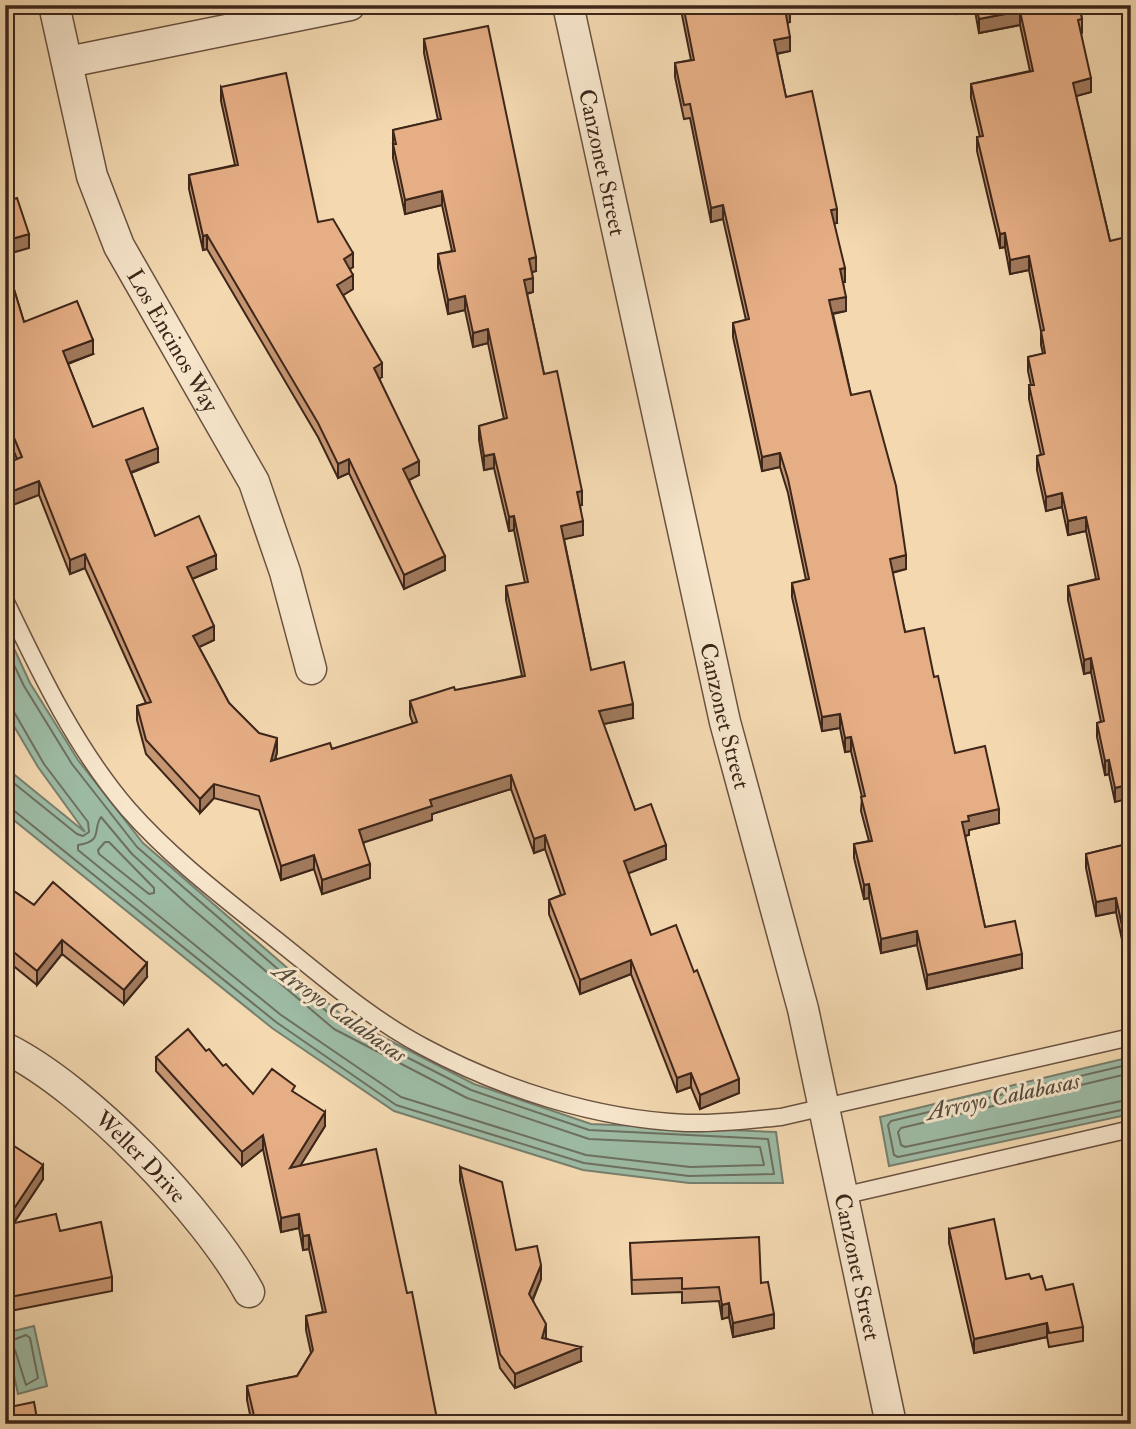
<svg xmlns="http://www.w3.org/2000/svg" width="1136" height="1429" font-family="'IM FELL Double Pica',serif">
<rect width="100%" height="100%" fill="#f3d8b0"/>
<filter id="stains"><feTurbulence type="fractalNoise" baseFrequency=".00286" numOctaves="4"/><feColorMatrix values="0 0 0 0 .2 0 0 0 0 .09 0 0 0 0 .02 0 0 0 .5 -.17"/></filter>
<radialGradient id="worn" r=".72"><stop offset=".6" stop-color="#630" stop-opacity="0"/><stop offset="1" stop-color="#630" stop-opacity=".3"/></radialGradient>
<path fill="#9dbba5" stroke="#777f6d" stroke-width="2" d="M5 629 30 683 78 760 143 843 344 1017 474 1084 591 1124 776 1132 783 1183H689L583 1170 394 1111 272 1028 5 813V767L85 832 38 767 5 711Z
M1131 1057V1114L889 1166 880 1117Z
M34 1326 47 1386 18 1394 5 1333Z"/>
<g fill="none" stroke-linecap="round" stroke-linejoin="round">
<path stroke="#6d7060" stroke-width="2" d="M5 646 24 686 72 764 137 847 340 1023 471 1090 589 1130 768 1139 774 1174 689 1176 584 1163 396 1105 276 1022 12 809 5 808
M5 709 14 712 44 764 88 822 89 832 83 836 77 834 5 776
M101 817 132 854 189 906 334 1029 467 1098 589 1139 760 1147 764 1165 690 1167 586 1155 401 1097 281 1015 78 850V845C104 841 92 830 101 817Z
M105 842H109L154 888V893L149 894 99 854 98 850Z
M1131 1064 891 1121 888 1125 894 1155 898 1157 1131 1108
M1131 1073 901 1128 898 1132 901 1145 905 1147 1131 1099
M26 1335 30 1338 38 1378 26 1385 15 1350 8 1342Z"/>
<g stroke="#6a5240" stroke-width="19">
<path id="lane" d="M5 600C40 673 75 747 128 809 171 858 224 898 274 938 322 976 369 1018 424 1047 502 1089 596 1119 686 1123 718 1124 749 1120 781 1117L1131 1037
M842 1196 1131 1129"/>
</g>
<g stroke="#6a5240" stroke-width="33">
<g id="street">
<path id="s1" d="M54 5 92 176 119 246 254 482 285 572 311 669"/>
<path id="s2" d="M568 5 725 722 803 1009 891 1424"/>
<path d="M68 62 350 5"/>
<path id="s3" d="M5 1048C88 1089 205 1212 249 1292"/>
</g>
</g>
<use href="#lane" stroke="#f7e6cc" stroke-width="16"/>
<use href="#street" stroke="#f7e6cc" stroke-width="30"/>
</g>
<path fill="#c69672" stroke="#3d261a" stroke-width="2" d="M680 5H789L790 22 787 23 790 51 777 54 786 97 837 223H834L845 282H843L846 311 833 314 851 395 906 569 892 573 905 632 934 677 955 753 999 823 969 830V835L965 836 985 927 1022 968 927 989 917 945 881 953 869 898 864 899 854 858V844L869 841 861 811 862 797 851 751 845 752 840 728 822 731 792 597V583L806 580 788 493 780 467 762 471 733 337V323L746 320 723 219 711 222 690 118 684 119 675 77V63L691 60Z
M954 5H1079L1082 19V33L1081 34 1091 92 1076 96 1110 241 1131 266V346H1128L1115 802 1109 774 1105 775 1097 737V723L1101 722 1091 672 1084 674 1068 600V586L1096 579 1086 531 1068 535 1062 507 1046 511 1037 470V456L1041 455 1029 399V385H1031L1028 371V357L1043 354 1041 345V331L1029 270 1010 274 1005 247 1000 248 977 151V137H980L971 98V84L1030 71 1020 25 979 33 975 11 956 14Z
M424 39 536 271 532 272 533 292 527 294 544 374 582 505H580L583 535 564 539 591 670 633 718 603 724 635 810 666 859 628 873 651 935 739 1093 700 1109 691 1087 677 1092 631 974 580 994 549 914V900L561 895 545 849 534 853 511 789 432 814V820L363 842 370 878 322 894 314 869 281 880 259 810 214 798 200 813 146 754 137 720V706L146 703 85 568 70 574 39 495 17 459 5 430V260L24 322 93 354 68 364 93 427 158 462 131 473 155 536 216 569 192 579 214 640 199 647 229 703 277 752 275 760 332 749 413 724 410 715V701L522 676 506 600V586L525 583 514 530 509 531 494 468 484 470 479 440V426L504 419 488 343 473 347 465 310 448 314 438 268V254L452 251 442 205 405 214 393 158V130L438 120 424 53Z
M221 87 318 222 353 267 350 269 353 289 343 295 382 377 379 378 419 475 409 480 445 570 404 589 349 473 338 478 318 437 207 249 203 250 189 189V175L235 165 221 101Z
M1131 843V981L1116 912 1096 916 1086 868V854Z
M5 885 34 905 147 977 124 1004 62 954 37 985 5 959Z
M206 1051 223 1066 253 1094 295 1093 325 1126 300 1166 407 1293 438 1424H252L247 1400V1386L297 1376 311 1353 306 1330V1316L323 1312 309 1249 303 1250 299 1228 281 1232 263 1149 242 1166 156 1071V1057Z
M5 1140 43 1179 14 1223 60 1231 112 1277V1291L5 1312Z
M460 1167 516 1250 541 1279 533 1300 546 1338 581 1361 515 1388 500 1368 460 1181Z
M949 1229 1006 1279H1031L1046 1290 1083 1327V1341L1049 1347 1047 1337 974 1353 949 1243Z
M630 1243 761 1283 774 1328 733 1337 729 1317 722 1319 719 1301 682 1303V1292L632 1294Z"/>
<path fill="#a17a5d" stroke="#3d261a" stroke-width="2" d="M790 8V22L785 23V9Z
M1020 11V25L979 33V19Z
M790 37V51L774 54V40Z
M1091 78V92L1073 97V83Z
M442 191V205L405 214V200Z
M723 205V219L711 222V208Z
M837 209V223L831 224V210Z
M1005 233V247L1000 248V234Z
M29 234V248L5 255V241Z
M207 235V249L203 250V236Z
M353 253V267L344 273V259Z
M1029 256V270L1010 274V260Z
M536 257V271L529 273V259Z
M845 268V282L840 283V269Z
M353 275V289L337 299V285Z
M533 278V292L524 294V280Z
M465 296V310L448 314V300Z
M846 297V311L829 314V300Z
M488 329V343L473 347V333Z
M1131 331V346L1125 347V333Z
M93 340V354L63 365V351Z
M382 363V377L374 382V368Z
M158 448V462L126 474V460Z
M780 453V467L762 471V457Z
M494 454V468L484 470V456Z
M349 459V473L338 478V464Z
M419 461V475L403 483V469Z
M39 481V495L5 508V494Z
M582 491V505L577 506V492Z
M1062 493V507L1046 511V497Z
M514 516V530L509 531V517Z
M1086 517V531L1068 535V521Z
M583 521V535L561 540V526Z
M85 554V568L70 574V560Z
M216 555V569L187 581V567Z
M906 555V569L890 573V559Z
M445 556V570L404 589V575Z
M214 626V640L193 650V636Z
M1091 658V672L1084 674V660Z
M633 704V718L599 725V711Z
M840 714V728L822 731V717Z
M851 737V751L845 752V738Z
M277 738V752L271 776V761Z
M1109 760V774L1105 775V761Z
M511 775V789L432 814V820L359 844V830L430 800Z
M214 784V798L200 813V799Z
M1131 784V798L1115 802V788Z
M999 809V823L969 830V835L962 836V822L968 816Z
M545 835V849L534 853V839Z
M666 845V859L624 875V861Z
M314 855V869L281 880V866Z
M370 864V878L322 894V880Z
M869 884V898L864 899V885Z
M1116 898V912L1096 916V902Z
M917 931V945L881 953V939Z
M62 940V954L37 985V971Z
M1022 954V968L927 989V975Z
M631 960V974L580 994V980Z
M147 963V977L124 1004V990Z
M691 1073V1087L677 1092V1078Z
M739 1079V1093L700 1109V1095Z
M325 1112V1126L290 1182V1168Z
M263 1135V1149L242 1166V1152Z
M43 1165V1179L5 1236V1222Z
M299 1214V1228L281 1232V1218Z
M309 1235V1249L303 1250V1236Z
M541 1265V1279L529 1308V1294Z
M729 1303V1317L722 1319V1305Z
M774 1314V1328L733 1337V1323Z
M1047 1323V1337L974 1353V1339Z
M546 1324V1338L542 1352V1338Z
M581 1347V1361L515 1388V1374Z"/>
<path fill="#e6ae85" stroke="#3d261a" stroke-width="2" d="M683 5H789L790 8 785 9 790 37 774 40 786 97 812 91 837 209 831 210 845 268 840 269 846 297 829 300 851 395 870 391 896 486 906 555 890 559 905 632 924 628 934 677 938 676 955 753 985 746 999 809 968 816 969 821 962 822 985 927 1015 921 1022 954 927 975 917 931 881 939 869 884 864 885 854 844 872 841 861 797 865 796 851 737 845 738 840 714 822 717 792 583 809 579 788 479 780 453 762 457 733 323 749 319 723 205 711 208 690 104 684 105 675 63 694 60Z
M976 5H1079L1082 19 1078 20 1091 78 1073 83 1110 241 1126 237 1131 266V331L1125 333 1131 359V784L1115 788 1109 760 1105 761 1097 723 1104 721 1091 658 1084 660 1068 586 1099 579 1086 517 1068 521 1062 493 1046 497 1037 456 1044 454 1029 385H1034L1028 357 1045 353 1041 331 1044 330 1029 256 1010 260 1005 233 1000 234 977 137 983 136 971 84 1033 71 1020 11 979 19Z
M488 26 536 257 529 259 533 278 524 280 544 374 557 371 582 491 577 492 583 521 561 526 591 670 624 662 633 704 599 711 635 810 651 804 666 845 624 861 651 935 676 925 694 972 697 970 739 1079 700 1095 691 1073 677 1078 631 960 580 980 549 900 565 894 545 835 534 839 511 775 430 800 432 806 359 830 370 864 322 880 314 855 281 866 259 796 214 784 200 799 146 740 137 706 151 702 85 554 70 560 39 481 5 494V464L22 457 5 416V260L24 322 77 301 93 340 63 351 93 427 143 408 158 448 126 460 155 536 199 516 216 555 187 567 214 626 193 636 229 703 259 733 277 738 271 761 330 743 332 749 417 722 410 701 454 687 455 690 525 676 506 586 528 582 514 516 509 517 494 454 484 456 479 426 507 418 488 329 473 333 465 296 448 300 438 254 455 251 442 191 405 200 393 144H396L393 130 441 119 424 39Z
M286 73 318 222 333 219 353 253 344 259 353 275 337 285 382 363 374 368 419 461 403 469 445 556 404 575 349 459 338 464 318 423 207 235 203 236 189 175 238 165 221 87Z
M11 197V200L17 198 29 234 5 241V198Z
M1131 843V967L1116 898 1096 902 1086 854Z
M53 882 147 963 124 990 62 940 37 971 5 945V885L34 905Z
M188 1029 206 1051 209 1049 223 1066 226 1064 253 1094 272 1069 295 1086 292 1091 325 1112 290 1168 376 1149 407 1293 412 1292 438 1424H256L247 1386 297 1376 313 1350 306 1316 326 1312 309 1235 303 1236 299 1214 281 1218 263 1135 242 1152 156 1057Z
M5 1140 43 1165 5 1222Z
M460 1167 502 1182 516 1250 537 1246 541 1265 529 1294 546 1324 542 1338 581 1347 515 1374 500 1354Z
M56 1214 60 1231 101 1222 112 1277 5 1298V1225Z
M994 1219 1006 1279 1029 1274 1031 1279 1042 1276 1046 1290 1073 1284 1083 1327 1049 1333 1047 1323 974 1339 949 1229Z
M759 1237 761 1283 768 1282 774 1314 733 1323 729 1303 722 1305 719 1287 682 1289V1278L632 1280 630 1243Z
M34 1402 38 1424H5V1408Z
M502 1421 503 1424H487Z"/>
<g text-anchor="middle" stroke-width="6" stroke-linejoin="round" paint-order="stroke">
<g font-size="23" fill="#3d261a" stroke="#f7e6cc">
<text dy="8" stroke="none"><textPath href="#s2" startOffset="161">Canzonet Street</textPath></text>
<text dy="8" stroke="none"><textPath href="#s1" startOffset="359">Los Encinos Way</textPath></text>
<text dy="8" stroke="none"><textPath href="#s2" startOffset="728">Canzonet Street</textPath></text>
<text dy="8" stroke="none"><textPath href="#s3" startOffset="175">Weller Drive</textPath></text>
<text dy="8" stroke="none"><textPath href="#s2" startOffset="1295">Canzonet Street</textPath></text>
</g>
<g font-size="24" font-style="italic" fill="#554b3d" stroke="#f7e6cc">
<text transform="translate(340 1012) rotate(35)" y="8">Arroyo Calabasas</text>
<text transform="translate(1003 1096) rotate(-12)" y="8">Arroyo Calabasas</text>
</g>
</g>
<rect width="1136" height="1429" fill="none" stroke="#f3d8b0" stroke-width="28"/>
<rect x="7" y="7" width="1122" height="1415" fill="none" stroke="#3d261a" stroke-width="3.5"/>
<rect x="14" y="14" width="1108" height="1401" fill="none" stroke="#3d261a" stroke-width="2"/>
<rect width="100%" height="100%" filter="url(#stains)"/>
<rect width="100%" height="100%" fill="url(#worn)"/>
</svg>
